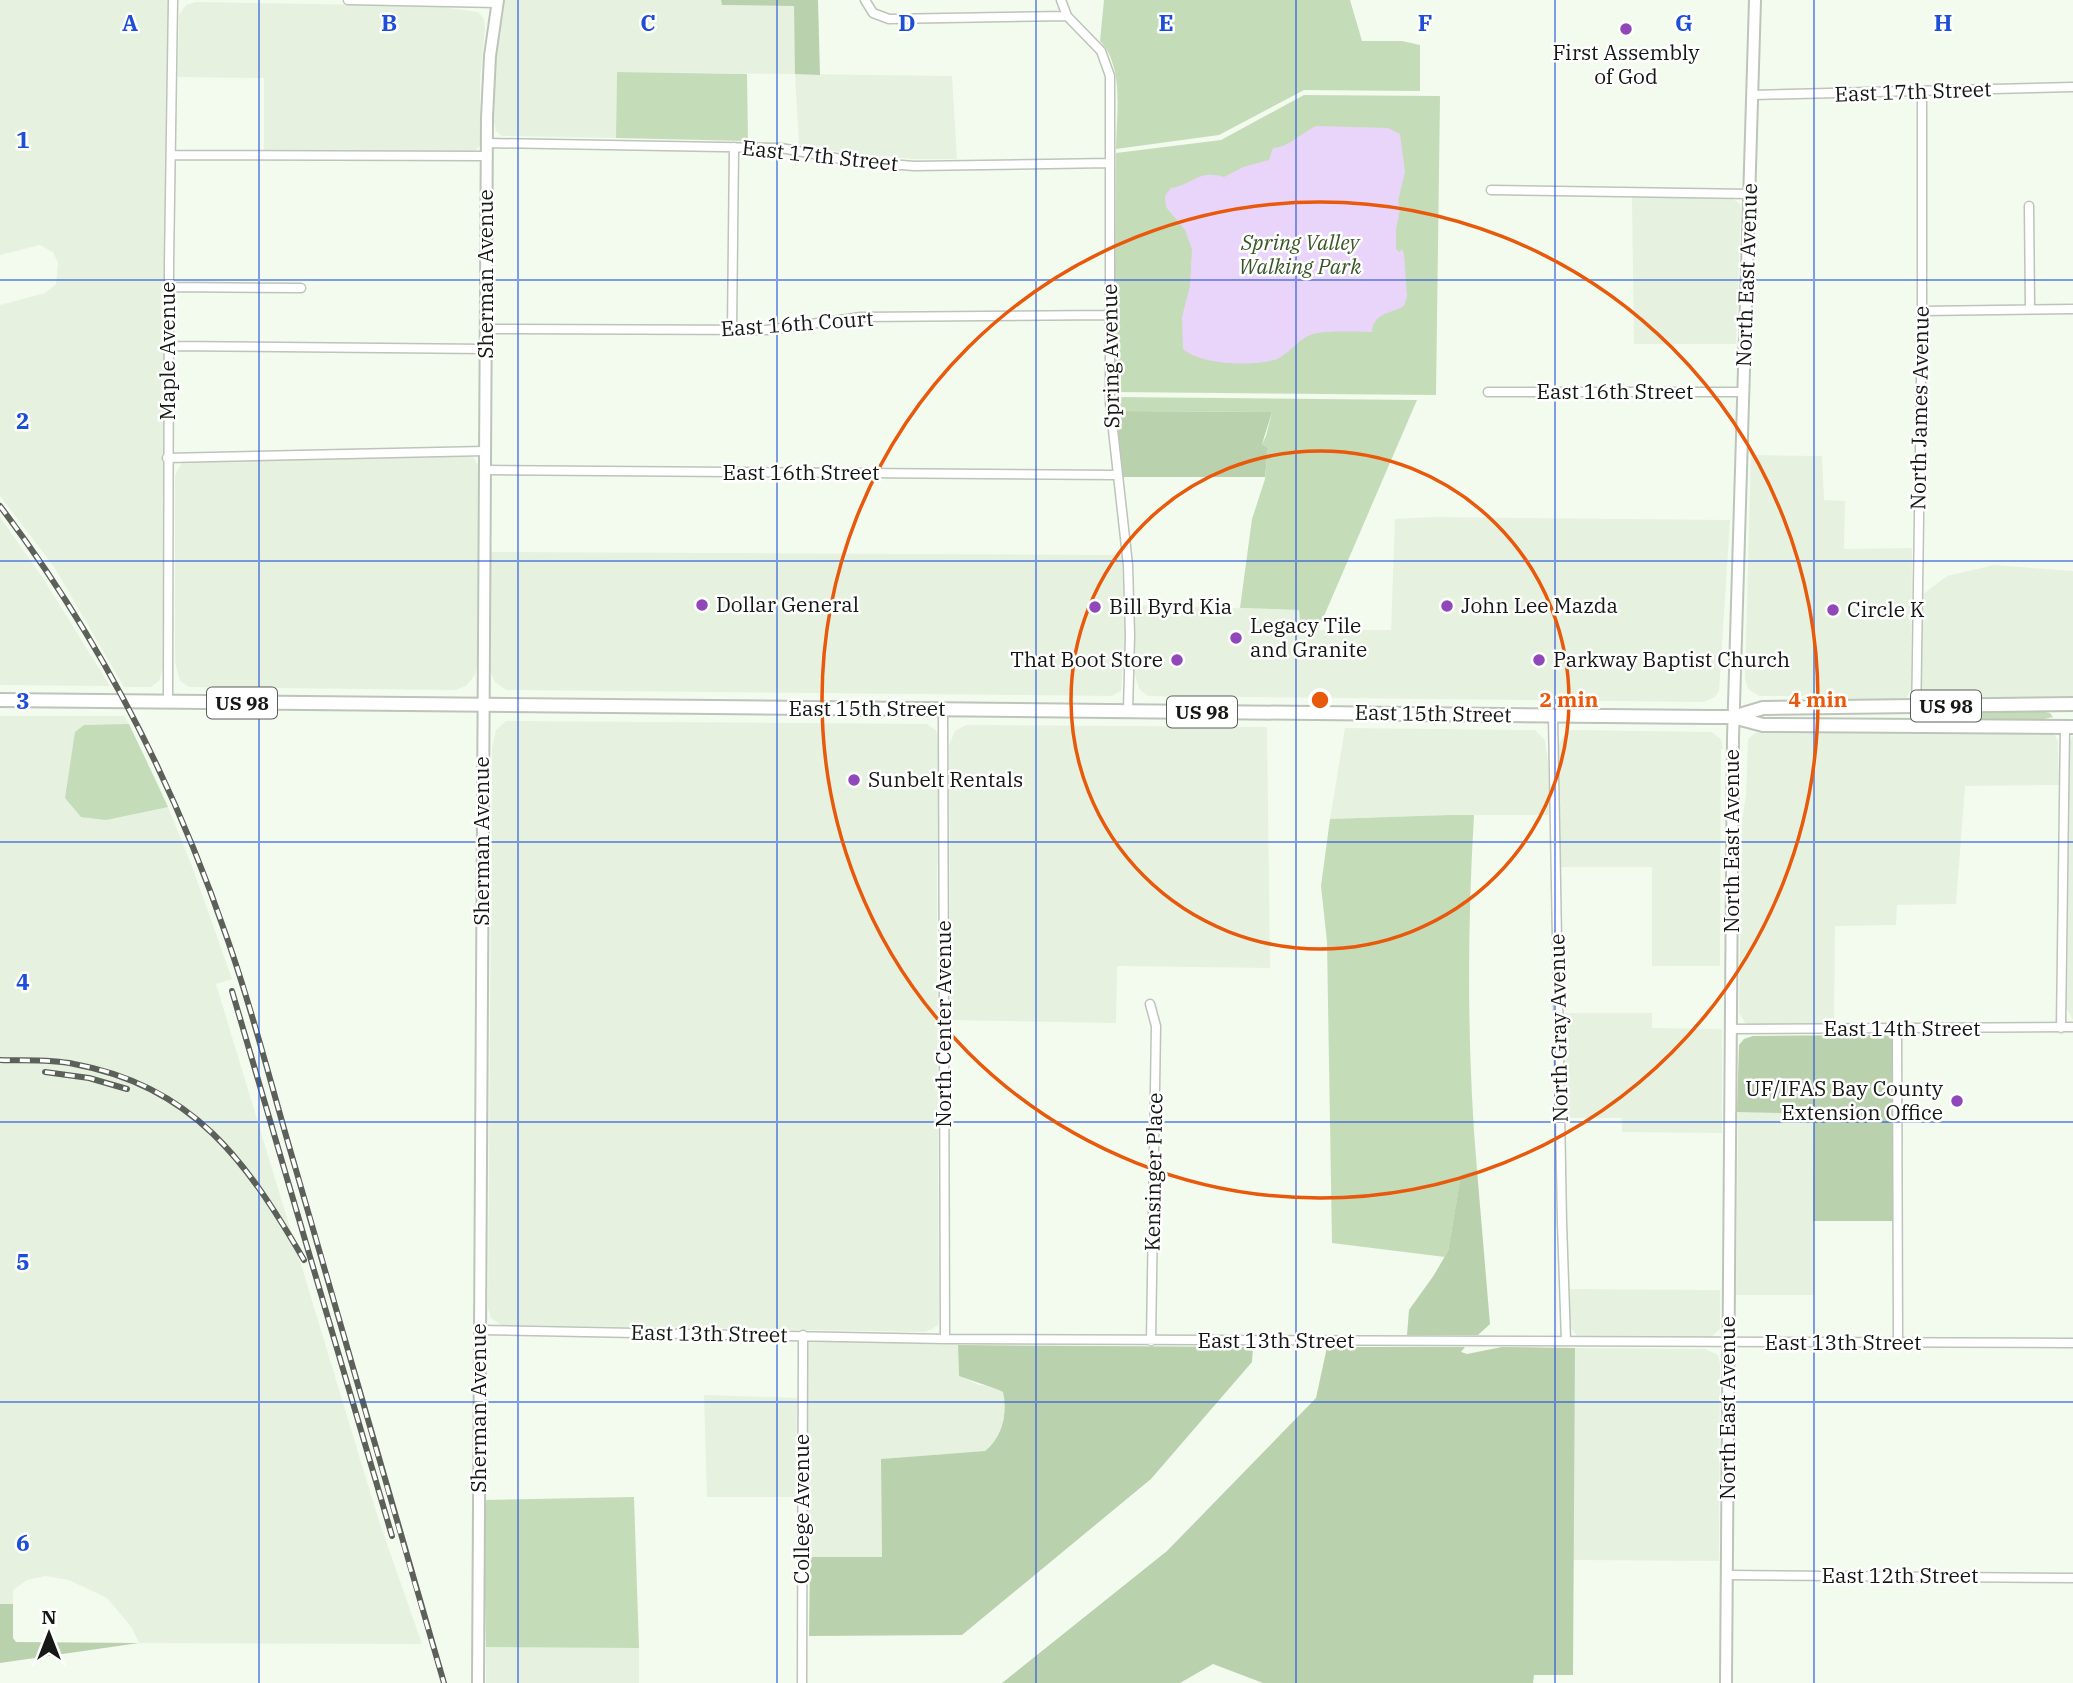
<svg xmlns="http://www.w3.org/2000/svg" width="2073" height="1683" font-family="'IBM Plex Serif',serif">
<rect width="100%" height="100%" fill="#f3fbef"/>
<path fill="#e6f2df" d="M0 0H168L163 668 159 681 151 687H124L54 567 0 496V305L45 293 56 284 58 263 53 252 40 245 0 255Z
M504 0H721L722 5 794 6 796 74 952 76 957 159H914L853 154 799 145 795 74 617 72 616 138 502 136 496 131 493 118 496 56Z
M196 2 435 6 478 12 484 19 485 29 480 80V145L476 150 469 152 264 150V78L178 77 179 15 186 5Z
M1632 197 1733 199 1740 204 1741 208 1736 344H1634Z
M467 455 473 457 479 466 477 665 475 675 466 686 455 690 189 687 180 681 175 662V475L182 463 193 459Z
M1751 455 1822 456 1824 500 1845 501 1844 549 1912 548 1911 690 1905 700 1851 701 1826 696H1759L1748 689 1745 679Z
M0 517 43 578 110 686 0 685Z
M1434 517 1730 520 1719 691 1715 697 1704 702 1148 696 1139 689 1134 671 1135 605 1299 610 1301 630H1391L1395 519Z
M489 552 1122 555 1125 635 1121 691 1112 696 506 690 495 682 489 669Z
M1994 565 2073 571V697L1930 701 1921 695 1922 595 1947 576Z
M0 716H125L161 790 192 866 232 979 216 984 378 1518 422 1644 139 1643 132 1628 107 1598 69 1580 45 1576 27 1580 13 1590V1604H0Z
M506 721 927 724 936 730 938 736 939 782 937 876 939 1319 938 1325 932 1329 925 1332 501 1325 491 1318 488 1308 492 748 496 730Z
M966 725 1267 727 1270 968 1117 966 1116 1023 950 1020 949 745 955 731Z
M1345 728 1535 730 1545 740 1548 762 1550 815H1449L1330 819Z
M1572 730 1712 732 1721 739 1723 749H1721L1720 966H1652V867H1560L1559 744 1565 734Z
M1898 731 2054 734 2058 741 2059 785 1965 786 1956 904 1897 905 1896 925 1835 926 1834 1024H1746L1739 1013 1742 820 1746 796 1748 739 1755 733 1761 732Z
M2073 735V1020L2067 1009 2069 743Z
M1564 1013H1652V1028L1722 1029V1133L1622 1132V1118H1566Z
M1889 1035 1893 1040V1221H1814V1295H1736L1739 1045 1744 1039 1753 1036Z
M1570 1289 1720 1290V1329L1710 1338 1578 1337 1570 1327Z
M808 1341 958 1345 959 1376 979 1385 992 1386 1003 1392 1006 1405 1002 1424 994 1444 985 1451 881 1459 882 1558 810 1557 806 1497Z
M1575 1348 1705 1349 1718 1355 1720 1364 1719 1561 1572 1560Z
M704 1395 797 1398 796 1497H707Z
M486 1647 639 1648V1683H486Z"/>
<path fill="#c5dcb9" d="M1104 0H1350L1362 41H1402L1420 45V91L1304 90 1219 135 1116 149C1116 115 1125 68 1100 41Z
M617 72 747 74 748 141 616 138Z
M1304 95 1440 96 1436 395 1114 392 1116 153 1221 140Z
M1115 397 1417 400 1318 630H1301L1299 610 1240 608 1252 519 1265 479 1268 448 1262 444 1266 436 1272 412 1116 411Z
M2040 711 2050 713 2053 717 2040 720 1940 719 1930 715Z
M129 724 168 807 106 820 81 817 65 798 75 732 84 725Z
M1449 815H1474C1467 933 1467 1053 1477 1170L1461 1176 1448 1251 1445 1257 1332 1243 1327 942 1321 886 1330 819Z
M634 1497 639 1648 486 1647 483 1500Z"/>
<path fill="#bad1ae" d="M721 0H818L820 75 795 74 794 6 722 5Z
M1116 411 1272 412 1262 444 1268 448 1265 477H1123Z
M1884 1035 1891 1037 1894 1047 1893 1221H1813L1814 1114 1737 1112 1739 1045 1744 1039 1753 1036Z
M1477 1170 1490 1324 1478 1335H1407L1409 1310 1434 1275 1448 1251 1461 1175Z
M958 1345 1253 1347 1252 1362 1151 1479 962 1635 809 1636 810 1557H882L881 1459 985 1451C1002 1438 1008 1413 1003 1392 989 1385 974 1382 959 1376Z
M1327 1347H1465L1461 1352 1467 1354 1502 1347 1575 1348 1573 1675H1534L1533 1683H1263L1213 1664 1180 1683H1002L1167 1551 1316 1398Z
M0 1604H13V1638L16 1642 139 1643 0 1663Z"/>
<path fill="#ead5fa" d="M1316 126 1388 128 1400 134 1405 172 1398 201 1400 209 1396 229V249L1399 252 1402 249 1404 254 1407 296 1404 306C1390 314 1373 313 1372 332 1357 332 1328 330 1313 334 1299 338 1290 353 1277 359 1255 367 1200 365 1183 349L1182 317 1190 286 1192 249 1185 230 1166 207 1165 196 1171 188C1193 185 1198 169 1224 177L1243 167 1269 160 1273 148C1290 147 1301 133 1316 126Z"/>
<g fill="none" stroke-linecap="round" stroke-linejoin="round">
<g stroke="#bdc4b9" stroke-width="11">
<path id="street" d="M348 0 497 3
M865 0 873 13 889 19 1067 16
M1061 0 1067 16 1101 51 1110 76V403L1128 565 1130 635 1128 711
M1753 95 2073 87
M487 143 781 148 852 161 914 166 1110 163
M171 155 487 156
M1491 190 1750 194
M2029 206 2030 309
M168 287 301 288
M1922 311 2073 309
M486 329 767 330 861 317 1109 315
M732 330 734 147
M169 346 486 349
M1488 392H1743
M167 458 485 451
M485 470 1117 475
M168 702 169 265 173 0
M943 709 945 1339
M1553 715 1562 1223 1566 1341
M1916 725 1922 311V92
M1150 1004 1156 1026 1151 1341
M2061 1028 2065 727
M1730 1029 2073 1027
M1897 1029 1898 1343
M480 1330 945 1339 2073 1343
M1727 1575 2073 1578
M802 1683 803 1335"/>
</g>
<g stroke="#bdc4b9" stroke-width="14">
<path id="secondary" d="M478 1683 487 117 490 56 498 0
M1726 1683 1733 738 1755 0"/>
</g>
<g stroke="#bdc4b9" stroke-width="16">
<path id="primary" d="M0 700 1711 717H1733L1763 725 2073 727
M1733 717 1763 708 2073 704"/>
</g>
<use href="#street" stroke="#fff" stroke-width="8"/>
<use href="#secondary" stroke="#fff" stroke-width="10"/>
<use href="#primary" stroke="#fff" stroke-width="12"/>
<g stroke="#5b6059" stroke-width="6">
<path id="rail" d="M0 506C99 637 174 783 227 938 254 1014 273 1093 296 1170 346 1340 393 1512 444 1683
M232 991 392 1536
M0 1060C24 1061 50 1059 74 1064 194 1086 247 1162 304 1260
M45 1072 89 1078 127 1089"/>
</g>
<use href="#rail" stroke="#fff" stroke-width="3.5" stroke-dasharray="10" stroke-linecap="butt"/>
</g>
<path fill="none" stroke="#1d4ed8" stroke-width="2" stroke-opacity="0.55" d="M259 0V1683M518 0V1683M777 0V1683M1036 0V1683M1296 0V1683M1555 0V1683M1814 0V1683M0 280H2073M0 561H2073M0 842H2073M0 1122H2073M0 1402H2073"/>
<g fill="none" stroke="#e8590c" stroke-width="3.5">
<circle cx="1320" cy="700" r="249"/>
<circle cx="1320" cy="700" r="498"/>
</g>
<g fill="#8f47ba" stroke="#fff" stroke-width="2.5">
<circle cx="1626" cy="29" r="7"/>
<circle cx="702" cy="605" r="7"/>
<circle cx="1447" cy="606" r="7"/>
<circle cx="1095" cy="607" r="7"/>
<circle cx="1833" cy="610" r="7"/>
<circle cx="1236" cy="638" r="7"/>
<circle cx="1177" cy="660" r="7"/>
<circle cx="1539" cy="660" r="7"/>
<circle cx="854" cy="780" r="7"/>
<circle cx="1957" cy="1101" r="7"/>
</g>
<g text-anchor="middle" stroke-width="5" stroke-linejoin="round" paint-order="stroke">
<g fill="#fff" stroke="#5b5d5a" stroke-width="2">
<rect x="207" y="687.5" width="70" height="31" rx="5"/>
<rect x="1911" y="690.5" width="70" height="31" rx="5"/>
<rect x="1167" y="696.5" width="70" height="31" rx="5"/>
</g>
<g font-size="19" font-weight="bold" fill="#151814">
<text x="242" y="710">US 98</text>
<text x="1946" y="713">US 98</text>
<text x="1202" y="719">US 98</text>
</g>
<g font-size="21" fill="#151814" stroke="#fff" text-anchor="start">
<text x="1626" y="60" text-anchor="middle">First Assembly<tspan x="1626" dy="24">of God</tspan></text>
<text x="716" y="612">Dollar General</text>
<text x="1461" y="613">John Lee Mazda</text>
<text x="1109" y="614">Bill Byrd Kia</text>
<text x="1847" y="617">Circle K</text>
<text x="1250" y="633">Legacy Tile<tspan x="1250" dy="24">and Granite</tspan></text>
<text x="1163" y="667" text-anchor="end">That Boot Store</text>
<text x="1553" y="667">Parkway Baptist Church</text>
<text x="868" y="787">Sunbelt Rentals</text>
<text x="1943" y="1096" text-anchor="end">UF/IFAS Bay County<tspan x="1943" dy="24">Extension Office</tspan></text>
</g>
<g font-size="21" fill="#151814" stroke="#fff">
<text transform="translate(1913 92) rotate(-2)" y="7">East 17th Street</text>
<text transform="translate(820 156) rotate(6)" y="7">East 17th Street</text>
<text transform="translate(486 274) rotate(-90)" y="7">Sherman Avenue</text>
<text transform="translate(1747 275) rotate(-88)" y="7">North East Avenue</text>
<text transform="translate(797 324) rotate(-4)" y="7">East 16th Court</text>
<text transform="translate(168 351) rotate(-90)" y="7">Maple Avenue</text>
<text transform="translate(1111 356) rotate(-91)" y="7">Spring Avenue</text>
<text x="1615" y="399">East 16th Street</text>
<text transform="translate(1920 408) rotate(-89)" y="7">North James Avenue</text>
<text x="801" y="480">East 16th Street</text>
<text x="867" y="716">East 15th Street</text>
<text transform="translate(1433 714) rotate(1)" y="7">East 15th Street</text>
<text transform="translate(482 841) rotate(-90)" y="7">Sherman Avenue</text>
<text transform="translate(1732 841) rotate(-90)" y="7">North East Avenue</text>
<text transform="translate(944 1024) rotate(-90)" y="7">North Center Avenue</text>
<text transform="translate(1559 1028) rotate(-91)" y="7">North Gray Avenue</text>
<text x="1902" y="1036">East 14th Street</text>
<text transform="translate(1154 1172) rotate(-89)" y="7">Kensinger Place</text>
<text transform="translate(709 1334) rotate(1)" y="7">East 13th Street</text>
<text x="1276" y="1348">East 13th Street</text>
<text x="1843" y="1350">East 13th Street</text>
<text transform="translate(479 1408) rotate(-90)" y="7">Sherman Avenue</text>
<text transform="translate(1728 1408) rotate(-90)" y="7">North East Avenue</text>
<text transform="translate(802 1509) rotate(-90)" y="7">College Avenue</text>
<text x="1900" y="1583">East 12th Street</text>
</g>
<g font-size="21" font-style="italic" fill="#385624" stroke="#fff">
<text x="1300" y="250">Spring Valley<tspan x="1300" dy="24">Walking Park</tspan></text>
</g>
</g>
<g font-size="23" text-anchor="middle" font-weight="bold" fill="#1d4ed8" stroke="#fff" stroke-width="5" stroke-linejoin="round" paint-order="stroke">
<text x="130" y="31">A</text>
<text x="389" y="31">B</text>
<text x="648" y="31">C</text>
<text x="907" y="31">D</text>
<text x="1166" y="31">E</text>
<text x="1425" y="31">F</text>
<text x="1684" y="31">G</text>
<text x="1943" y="31">H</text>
<text x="23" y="148">1</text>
<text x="23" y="429">2</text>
<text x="23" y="709">3</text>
<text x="23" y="990">4</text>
<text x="23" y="1270">5</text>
<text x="23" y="1551">6</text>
</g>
<circle cx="1320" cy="700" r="10" fill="#e8590c" stroke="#fff" stroke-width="3.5"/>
<g font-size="21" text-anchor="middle" font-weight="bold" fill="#e8590c" stroke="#fff" stroke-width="5" stroke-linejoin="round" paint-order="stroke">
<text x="1569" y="707">2 min</text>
<text x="1818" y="707">4 min</text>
</g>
<g transform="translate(49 1634)" stroke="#ffffff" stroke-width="5" paint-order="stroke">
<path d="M0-5L12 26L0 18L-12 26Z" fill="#151814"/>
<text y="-10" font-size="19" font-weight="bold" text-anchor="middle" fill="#151814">N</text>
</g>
</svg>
